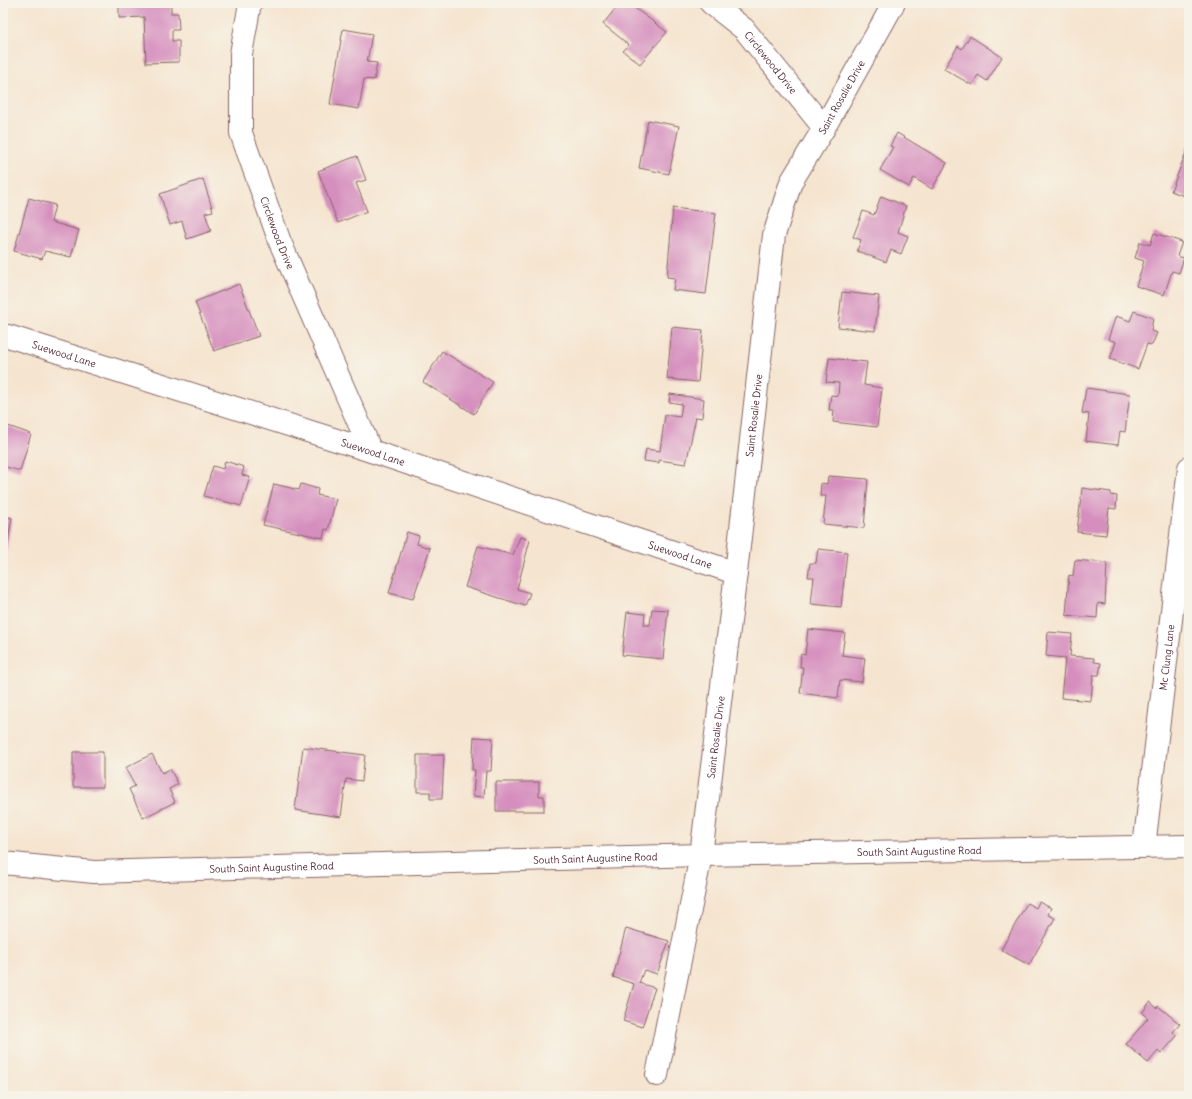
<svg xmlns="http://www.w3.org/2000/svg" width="1192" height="1099" font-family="Delius,sans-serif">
<rect width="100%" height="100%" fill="#f7f3e8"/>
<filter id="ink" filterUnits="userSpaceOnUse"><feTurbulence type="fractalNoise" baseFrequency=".025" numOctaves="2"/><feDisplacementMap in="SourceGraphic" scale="8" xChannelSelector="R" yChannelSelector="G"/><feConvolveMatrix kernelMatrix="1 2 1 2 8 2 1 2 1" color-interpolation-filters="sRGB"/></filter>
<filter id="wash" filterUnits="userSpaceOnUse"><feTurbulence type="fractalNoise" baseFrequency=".012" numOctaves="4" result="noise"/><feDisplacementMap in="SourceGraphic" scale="16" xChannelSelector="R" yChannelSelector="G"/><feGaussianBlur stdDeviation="0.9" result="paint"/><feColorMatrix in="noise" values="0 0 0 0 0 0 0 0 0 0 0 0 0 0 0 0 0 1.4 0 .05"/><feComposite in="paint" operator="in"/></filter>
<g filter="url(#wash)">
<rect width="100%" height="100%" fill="#f5e5d0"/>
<g id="blocks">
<path fill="#d58ebe" d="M119 3H171V13H178L179 30H172V41H179V62L146 63 144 17 119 18Z
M620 3H628L667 32 640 64 623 51 629 45 603 24Z
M343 29 372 34 367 62 377 63 374 80 364 79 359 109 330 104Z
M970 36 1002 57 987 81 978 75 972 85 944 69 958 46 962 49Z
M648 120 679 126 669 174 639 168Z
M897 133 947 163 932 189 914 178 909 187 880 170 893 147 890 146Z
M1189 145V198L1171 191Z
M357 156 366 180 356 183 367 211 338 223 318 171Z
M203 179 213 211 205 213 211 231 187 239 182 221 170 225 160 194Z
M881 196 906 206 898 232 908 236 901 254 891 250 886 262 857 251 861 240 853 237 863 211 874 215Z
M29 198 55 205 51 222 79 230 71 257 45 251 42 259 14 251Z
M673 208 716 213 706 294 673 290 675 278 667 277Z
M1154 233 1182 242 1177 256 1184 258 1179 273 1172 271 1164 295 1136 286 1144 261 1135 258 1140 242 1150 245Z
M239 284 259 336 214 351 195 302Z
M842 292 879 296 875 331 838 327Z
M1134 311 1153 318 1151 331 1157 333 1152 345 1147 344 1138 369 1110 359 1116 342 1108 339 1116 316 1130 321Z
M672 327 703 330 698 382 667 379Z
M442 351 493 382 474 414 423 382Z
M829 358 867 362 864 385 882 388 877 427 833 422 834 410H829L831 395 838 396 839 383 826 382Z
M1086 388 1130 394 1125 432 1120 431 1118 445 1086 441 1089 414 1082 413Z
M670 394 704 399 702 418 696 417 686 464 659 460V463L644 461 646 449 660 451 665 415 680 417 682 404 669 402Z
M8 426 31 434 20 471 3 466V432L6 433Z
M225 461 244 467 242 475 250 477 241 506 204 496 213 466 223 469Z
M828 476 868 479 864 528 823 524 826 496H820L821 483 827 484Z
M274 484 299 490 301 484 318 489 317 495 336 499 328 530 325 529 323 538 263 525Z
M1082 488 1111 492V495L1117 496 1116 509 1109 508 1106 535 1077 532Z
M3 516 12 518 4 563H3Z
M407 532 419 536 417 544 430 548 413 599 389 593Z
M520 537 530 540 517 589 530 593 525 606 465 587 478 546 513 555Z
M818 549 847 552 841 607 811 604 814 577H808L810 563H816Z
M1075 560 1107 563 1105 604 1098 603 1097 618 1066 615 1069 575 1073 576Z
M652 609 668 610 663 659 622 655 627 612 645 614 644 625H650Z
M808 629 845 633 842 655 865 658 862 682 840 680 838 698 800 693 803 667H800L801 654 805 655Z
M1048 632 1072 634 1070 656 1094 658V662L1101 663 1099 675H1093L1091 701 1061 698 1065 658 1046 656Z
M474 737 493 738 491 771H486L484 797 473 796 475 770H472Z
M303 747 365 755 362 781 346 779 341 817 295 810Z
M73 752H103V787H73Z
M152 754 162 773 170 769 178 784 169 789 175 802 143 818 129 789 135 786 125 768Z
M417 755H444L442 799H430V792H417Z
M496 782H539V796H544V811H496Z
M1039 902 1051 908 1048 915 1055 918 1029 965 1001 950 1027 903 1036 908Z
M626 928 669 941 657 974 644 970 639 983 655 988 642 1027 623 1021 634 984 613 977Z
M1150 1002 1157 1008 1158 1006 1180 1024 1173 1032 1177 1036 1161 1054 1158 1051 1148 1063 1126 1044 1148 1018 1142 1013Z"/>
</g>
</g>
<g filter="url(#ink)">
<use href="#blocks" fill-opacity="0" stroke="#866465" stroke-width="1"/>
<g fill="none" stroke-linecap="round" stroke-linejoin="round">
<g stroke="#866465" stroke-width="24">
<g id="minor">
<path id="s1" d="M250 3 241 54V133L280 242 371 451"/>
<path id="s2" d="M711 3 744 29 824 128"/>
<path id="s3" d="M8 336 371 451 736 573"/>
<path id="s4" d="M1144 847 1189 468"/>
<path id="s5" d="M3 863 94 872 701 855 1189 846"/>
<path id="s6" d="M657 1075 701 855 736 573 774 235 791 182 824 128 894 3"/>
</g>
</g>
<use href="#minor" stroke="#fff" stroke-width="22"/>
</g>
</g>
<g text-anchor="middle" stroke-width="3" stroke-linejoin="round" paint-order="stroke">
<g font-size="10" fill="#4a1f2b" stroke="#f7f3e8">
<text dy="4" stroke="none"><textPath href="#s2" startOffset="85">Circlewood Drive</textPath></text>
<text dy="4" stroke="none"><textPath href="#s6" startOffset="1003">Saint Rosalie Drive</textPath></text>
<text dy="4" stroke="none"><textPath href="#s1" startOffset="237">Circlewood Drive</textPath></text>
<text dy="4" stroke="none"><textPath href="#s3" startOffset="59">Suewood Lane</textPath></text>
<text dy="4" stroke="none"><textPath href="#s6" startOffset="667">Saint Rosalie Drive</textPath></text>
<text dy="4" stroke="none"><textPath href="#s3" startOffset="383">Suewood Lane</textPath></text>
<text dy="4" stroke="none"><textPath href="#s3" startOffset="707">Suewood Lane</textPath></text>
<text dy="4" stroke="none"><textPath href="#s4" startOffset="191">Mc Clung Lane</textPath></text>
<text dy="4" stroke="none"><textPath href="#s6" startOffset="343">Saint Rosalie Drive</textPath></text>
<text dy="4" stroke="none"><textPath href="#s5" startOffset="917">South Saint Augustine Road</textPath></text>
<text dy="4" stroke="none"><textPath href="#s5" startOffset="593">South Saint Augustine Road</textPath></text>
<text dy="4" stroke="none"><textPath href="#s5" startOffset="269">South Saint Augustine Road</textPath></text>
</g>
</g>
<rect width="1192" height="1099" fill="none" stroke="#f7f3e8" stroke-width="16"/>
</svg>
